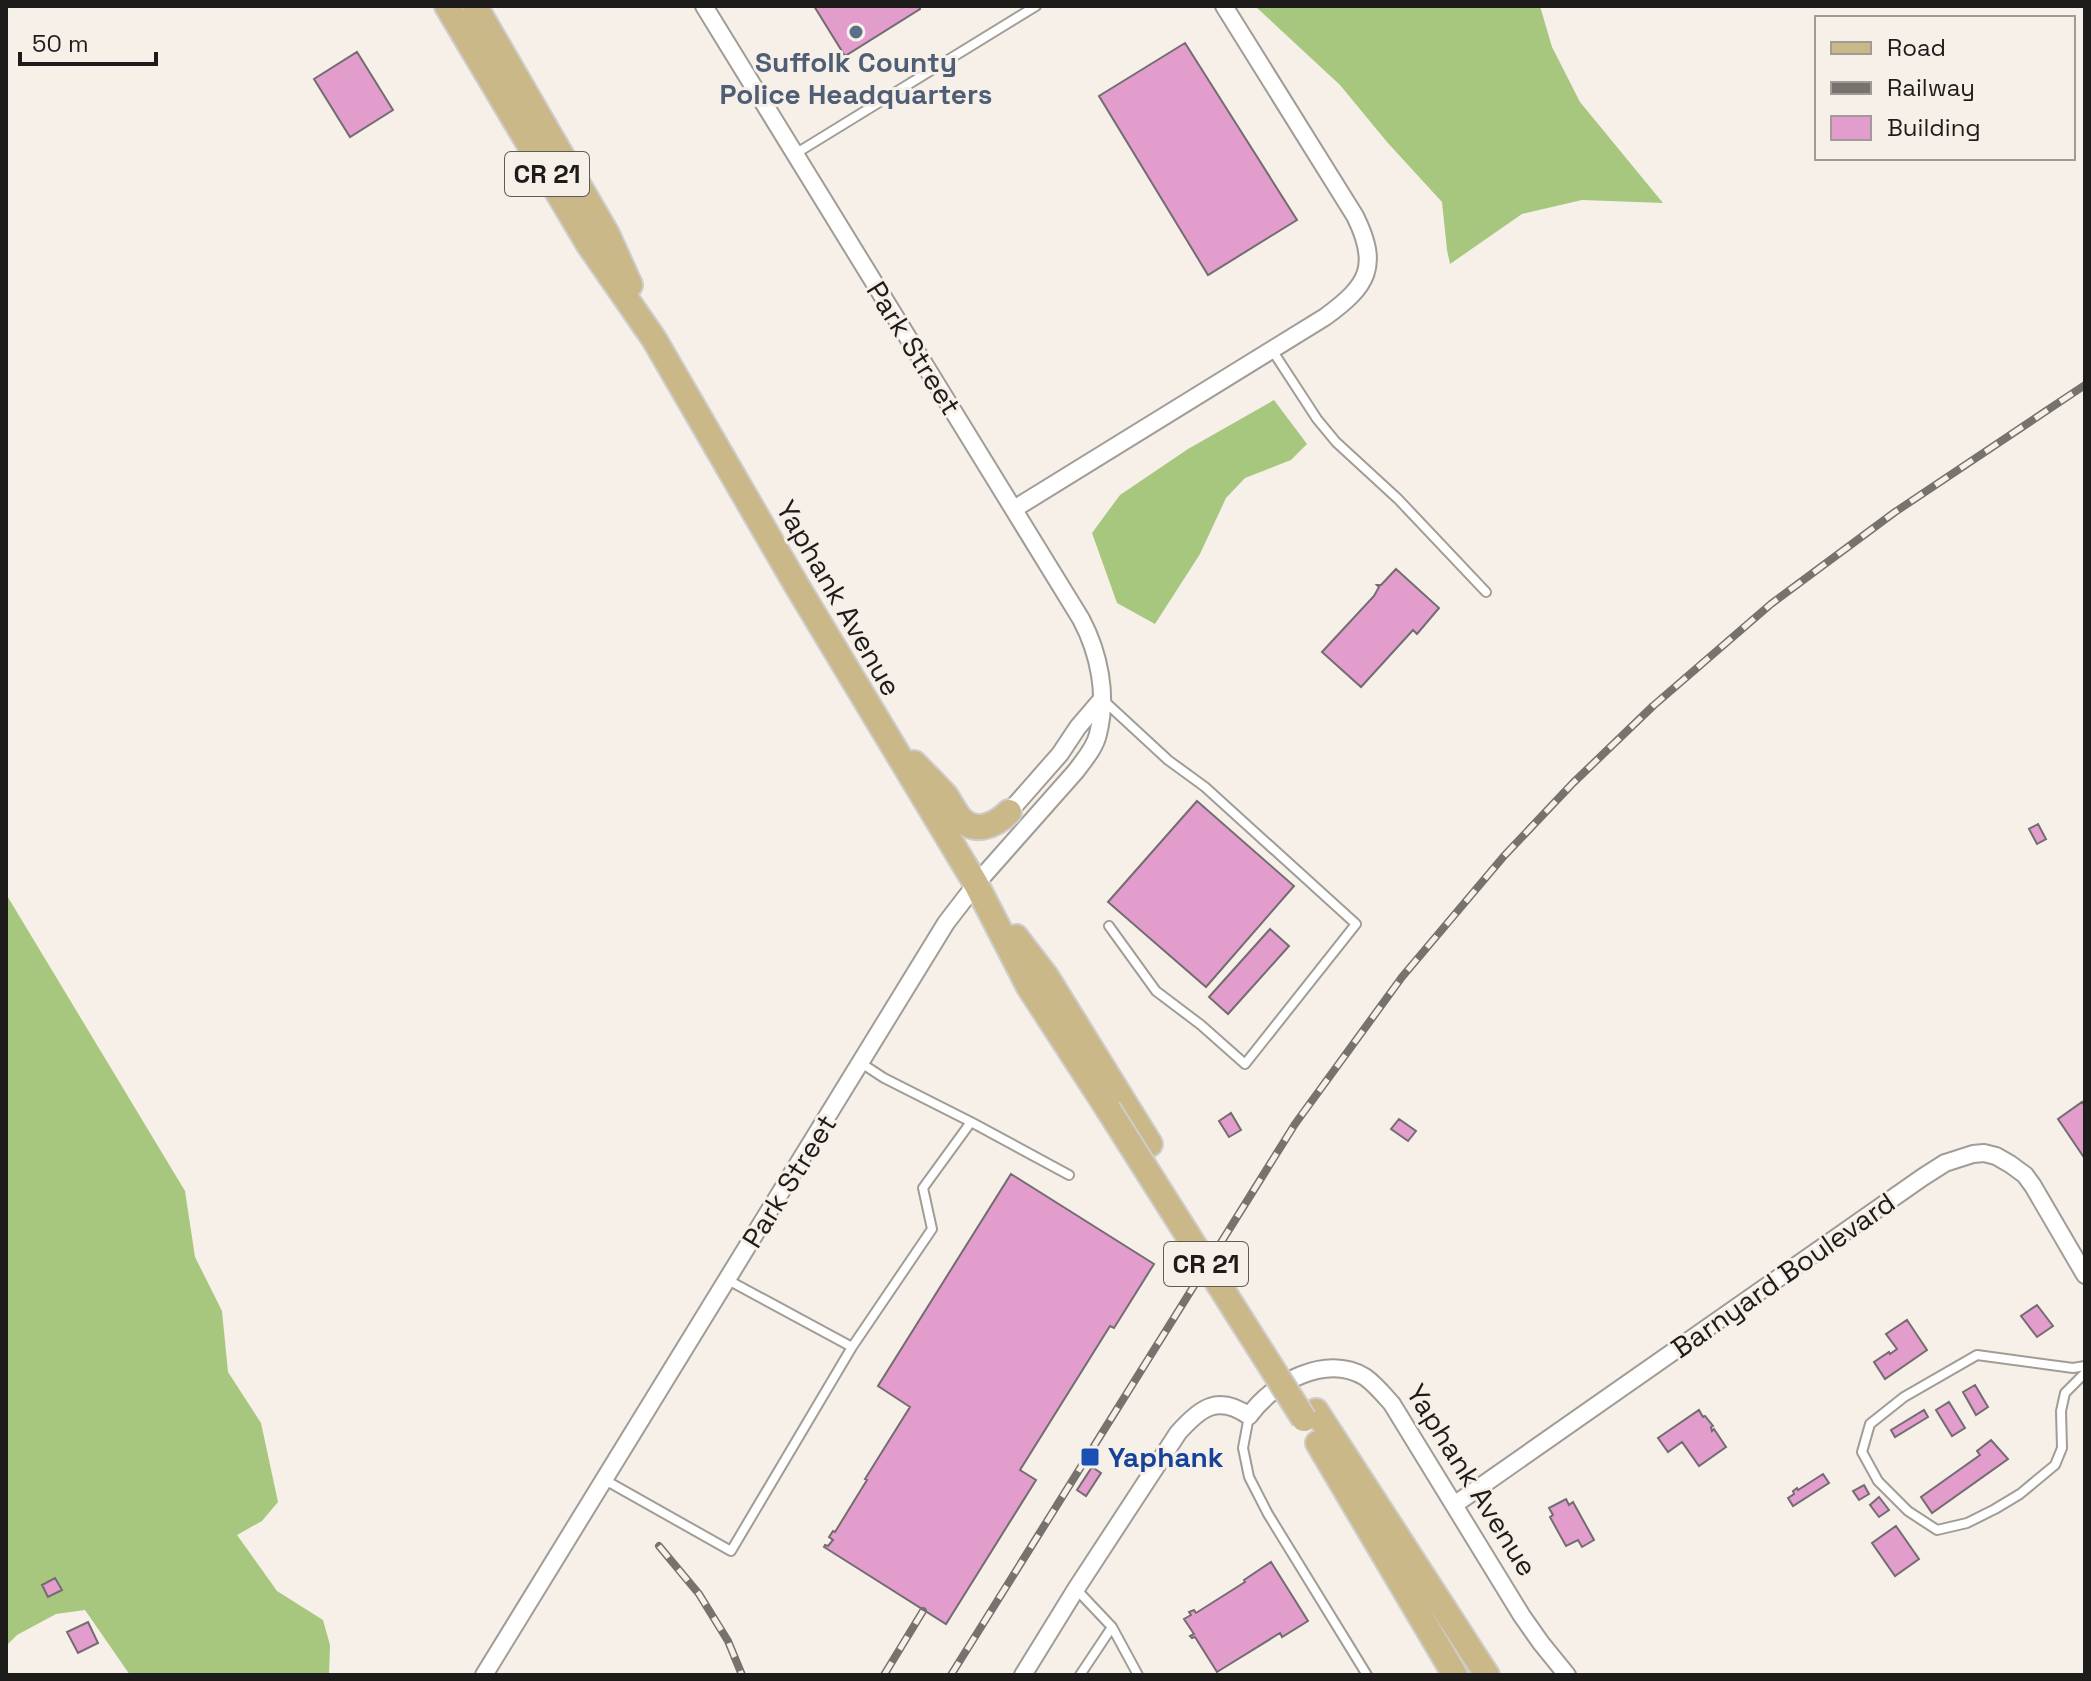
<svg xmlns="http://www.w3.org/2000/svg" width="2091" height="1681" font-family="'Space Grotesk',sans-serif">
<rect width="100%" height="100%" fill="#f6f0e9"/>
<path fill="#a7c77f" d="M1255 6H1540L1552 47 1580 102 1663 203 1582 200 1522 214 1450 264 1447 250 1442 202 1387 142 1340 85Z
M1274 400 1307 444 1291 460 1245 478 1226 498 1200 554 1155 624 1117 603 1092 533 1120 495 1188 449Z
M6 894 185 1191 195 1257 222 1311 228 1372 261 1423 278 1502 262 1521 237 1535 277 1591 323 1620 330 1645 329 1675H130L85 1610 56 1614 17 1635 6 1646Z"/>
<path fill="#e29dcd" stroke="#736c70" stroke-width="2" d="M814 6H919L920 9 845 56Z
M1185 43 1297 220 1208 275 1099 96Z
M357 52 393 110 350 137 314 79Z
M1396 569 1439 608 1417 634 1413 630 1361 687 1322 652 1374 596 1379 587 1377 585H1381Z
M1197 801 1294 886 1206 987 1108 902Z
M2038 824 2046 839 2037 844 2029 829Z
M1270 929 1289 946 1228 1014 1209 997Z
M2082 1102 2085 1106V1159L2058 1119Z
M1231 1113 1241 1130 1229 1137 1219 1121Z
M1399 1119 1416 1131 1408 1141 1391 1129Z
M1011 1174 1154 1264 1114 1328 1110 1326 1020 1470 1036 1480 946 1624 824 1547 825 1545 828 1546 833 1540 829 1537 833 1531 835 1532 867 1480 865 1479 910 1407 878 1386Z
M2037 1305 2053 1326 2037 1337 2021 1316Z
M1907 1320 1927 1350 1885 1379 1874 1362 1889 1352 1890 1354 1897 1349 1886 1334Z
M1975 1385 1988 1407 1976 1415 1963 1392Z
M1949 1402 1965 1428 1952 1436 1936 1410Z
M1699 1410 1703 1417 1705 1416 1713 1426 1711 1427 1712 1431 1714 1429 1726 1447 1699 1466 1682 1442 1668 1452 1658 1438Z
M1924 1410 1928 1417 1895 1437 1891 1430Z
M1991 1440 2008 1459 1932 1513 1921 1497 1980 1455 1977 1451Z
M1092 1467 1101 1473 1086 1496 1077 1490Z
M1823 1474 1829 1483 1793 1506 1788 1498 1794 1494 1793 1491 1797 1488 1798 1490Z
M1864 1485 1869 1494 1859 1500 1853 1491Z
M1879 1497 1889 1510 1879 1517 1870 1505Z
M1566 1499 1569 1505 1573 1502 1594 1540 1582 1547 1578 1540 1566 1546 1550 1517 1553 1515 1549 1508Z
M1896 1526 1919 1559 1895 1576 1872 1543Z
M1271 1562 1308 1621 1282 1637 1280 1633 1217 1672 1195 1637 1192 1638 1190 1636 1194 1634 1184 1619 1191 1615 1189 1612 1194 1610 1196 1613 1245 1582 1244 1580Z
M55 1578 62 1590 48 1597 42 1585Z
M88 1622 98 1643 78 1653 67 1632Z"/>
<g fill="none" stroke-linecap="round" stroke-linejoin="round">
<g stroke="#a19c96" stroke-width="12">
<path id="service" d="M795 154 1036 6
M1272 350 1317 419 1336 442 1398 499 1486 592
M1102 699 1168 760 1205 787 1356 924 1245 1064 1201 1025 1156 991 1109 926
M971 1122 1069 1175
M728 1280 852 1347
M2085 1366 2073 1368 1977 1355 1904 1397 1870 1424 1862 1452 1878 1481 1908 1511 1937 1530 1967 1523 1995 1509 2020 1494 2055 1465 2062 1448 2061 1411 2065 1393 2085 1373
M1249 1416 1243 1448 1249 1477 1268 1514 1367 1675
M605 1480 731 1551 852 1347 932 1229 923 1188 971 1122 884 1078 861 1063
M1076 1589 1112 1627 1138 1675
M1080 1675 1112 1627"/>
</g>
<g stroke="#a19c96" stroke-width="20">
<path id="minor" d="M1014 509 1325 317C1368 286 1380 266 1355 216L1224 6
M1009 812 1060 754 1078 727 1102 699
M1454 1505 1923 1177 1945 1163 1973 1154 1984 1153 1996 1156 2010 1164 2025 1175 2033 1186 2085 1275
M484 1675 946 923 976 884 1076 771C1084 760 1095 748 1098 734 1108 695 1099 653 1081 619L704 6
M1023 1675 1076 1589 1178 1433C1200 1408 1218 1394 1249 1416 1272 1383 1326 1353 1365 1377 1375 1384 1384 1395 1392 1404L1522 1616 1541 1643 1567 1675"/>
</g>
<g stroke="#cecdcd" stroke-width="28">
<path id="primary" d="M447 6 589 245 654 339 797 586 976 884 1029 987 1108 1109
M475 6 607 234 630 285
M914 763C924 773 935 784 945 795 950 802 954 810 959 817 974 835 995 826 1009 812
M1016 937 1046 976 1150 1144
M1316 1411 1487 1675
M1318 1443 1455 1675"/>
</g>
<use href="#service" stroke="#fff" stroke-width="8"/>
<use href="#minor" stroke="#fff" stroke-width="16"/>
<use href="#primary" stroke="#cab889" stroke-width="24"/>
<g stroke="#76726e" stroke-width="8">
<path id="rail" d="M659 1546 699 1594 728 1641 742 1675
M884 1675 923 1611
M951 1675 1295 1124 1402 977 1504 856 1573 783 1653 706 1771 604 1895 512 2085 385"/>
</g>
<use href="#rail" stroke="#f6f0e9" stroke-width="5" stroke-dasharray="15" stroke-linecap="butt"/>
<g stroke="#cecdcd" stroke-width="28" stroke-linecap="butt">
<path id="primary-bridge" d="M1108 1109 1304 1419"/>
</g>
<use href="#primary-bridge" stroke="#cab889" stroke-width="24"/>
</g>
<circle fill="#5c6f8a" stroke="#f6f0e9" stroke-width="3" cx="856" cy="32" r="8"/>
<rect fill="#1a4fb4" stroke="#f6f0e9" stroke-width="3" x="1080" y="1447" width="20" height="20" rx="4"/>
<g text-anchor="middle" stroke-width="6" stroke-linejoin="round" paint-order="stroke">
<g fill="#f6f0e9" stroke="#5f5c58" stroke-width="2">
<rect x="505" y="152" width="84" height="44" rx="6"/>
<rect x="1164" y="1242" width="84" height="44" rx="6"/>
</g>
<g font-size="26" font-weight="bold" fill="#1e1c1a">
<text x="547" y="183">CR 21</text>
<text x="1206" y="1273">CR 21</text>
</g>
<g font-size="28" font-weight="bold" fill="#4e5e75" stroke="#f6f0e9">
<text x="856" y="72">Suffolk County<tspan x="856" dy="32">Police Headquarters</tspan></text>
</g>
<g font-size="28" fill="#1e1c1a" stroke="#f6f0e9">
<text transform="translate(914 348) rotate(58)" y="10">Park Street</text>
<text transform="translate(839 598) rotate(60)" y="10">Yaphank Avenue</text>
<text transform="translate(789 1181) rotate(-58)" y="10">Park Street</text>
<text transform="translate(1783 1275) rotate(-35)" y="10">Barnyard Boulevard</text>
<text transform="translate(1472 1480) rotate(58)" y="10">Yaphank Avenue</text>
</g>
<g font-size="28" font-weight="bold" fill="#164399" stroke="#f6f0e9" text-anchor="start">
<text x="1108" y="1467">Yaphank</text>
</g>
</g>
<rect width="2091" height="1681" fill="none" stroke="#1e1c1a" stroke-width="16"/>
<rect x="1815" y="16" width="260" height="144" fill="#f6f0e9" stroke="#a09b96" stroke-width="2"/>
<rect x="1831" y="42" width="40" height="12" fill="#cab889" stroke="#a09b96" stroke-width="2"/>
<text x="1887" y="56" font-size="24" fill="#1e1c1a">Road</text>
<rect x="1831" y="82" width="40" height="12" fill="#76726e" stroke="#a09b96" stroke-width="2"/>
<text x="1887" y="96" font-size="24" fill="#1e1c1a">Railway</text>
<rect x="1831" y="116" width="40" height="24" fill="#e29dcd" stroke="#a09b96" stroke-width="2"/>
<text x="1887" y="136" font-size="24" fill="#1e1c1a">Building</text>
<path d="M20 52v12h136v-12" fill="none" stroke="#1e1c1a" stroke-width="4"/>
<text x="32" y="52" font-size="24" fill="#1e1c1a" stroke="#f6f0e9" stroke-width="6" paint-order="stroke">50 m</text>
</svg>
